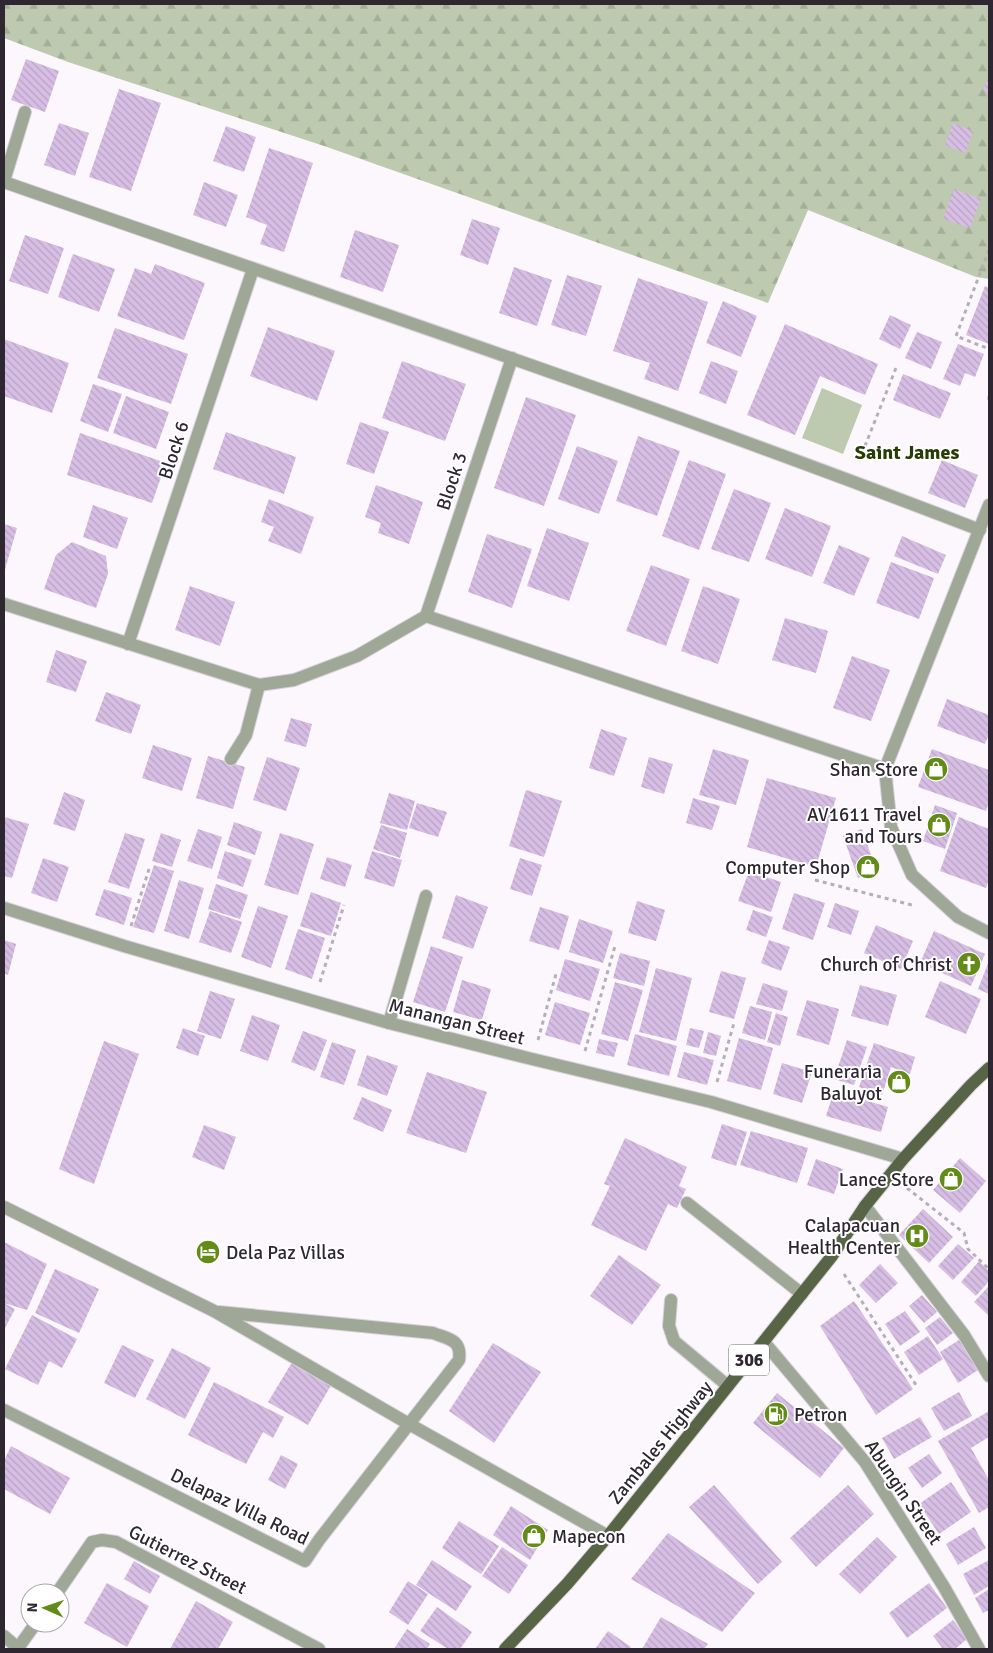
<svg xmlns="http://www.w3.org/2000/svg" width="993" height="1653" font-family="Signika,sans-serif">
<defs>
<pattern id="forest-firs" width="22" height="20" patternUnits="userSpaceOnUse" patternTransform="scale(1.25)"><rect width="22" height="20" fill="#bdcaaf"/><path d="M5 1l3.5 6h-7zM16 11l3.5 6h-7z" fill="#a3ae97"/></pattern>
<pattern id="building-back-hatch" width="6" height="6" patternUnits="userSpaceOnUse" patternTransform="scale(1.25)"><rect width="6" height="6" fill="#d7bee4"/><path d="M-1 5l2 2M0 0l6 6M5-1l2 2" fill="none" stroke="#b9a3c4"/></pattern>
</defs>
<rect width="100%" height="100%" fill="#fbf7fd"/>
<path fill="url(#forest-firs)" d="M4 4H989V279L976 277 808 210 768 303 327 147 68 62 4 38Z"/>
<path fill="#bdcaaf" d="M822 388 862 405 843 454 802 438Z"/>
<path fill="url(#building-back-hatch)" d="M26 59 59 71 45 112 11 100Z
M989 75V93L983 91Z
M119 89 161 103 131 191 89 177Z
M59 123 89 133 75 176 44 165Z
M953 123 973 131 965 153 945 145Z
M226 126 256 137 244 172 213 161Z
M269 148 313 163 284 252 260 244 267 225 246 217Z
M204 182 238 195 226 227 193 215Z
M954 189 981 199 970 228 943 219Z
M472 219 500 228 488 265 460 255Z
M355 230 399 245 383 292 340 277Z
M25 235 64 248 48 294 9 281Z
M73 254 115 269 99 312 58 297Z
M155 264 205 283 184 340 117 316 135 268 151 274Z
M514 267 552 280 537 326 499 313Z
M567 275 602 286 586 336 551 325Z
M638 278 708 302 678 391 644 379 650 363 613 351Z
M985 286 989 288V344L966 335Z
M723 301 757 316 741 357 706 343Z
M890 315 911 325 900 349 879 339Z
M785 324 878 364 865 395 820 376 795 435 747 415Z
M268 327 335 351 317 401 250 376Z
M115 328 188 354 171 404 97 378Z
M917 332 942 342 931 369 905 358Z
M4 339 69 363 52 413 4 396Z
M958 344 984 354 975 377 965 373 960 386 943 379Z
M402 361 466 384 445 441 382 418Z
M711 361 738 371 726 404 699 393Z
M903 374 951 393 940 419 893 400Z
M93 384 122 394 108 432 80 421Z
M126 396 169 412 156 449 113 433Z
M526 397 576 415 544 506 494 488Z
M360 422 389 432 374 474 346 464Z
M226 432 296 457 284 494 213 469Z
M80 433 166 463 152 503 67 475Z
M638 436 680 451 657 516 616 501Z
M577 446 618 461 599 514 558 499Z
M689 460 726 474 699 550 662 536Z
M942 460 978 475 965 508 928 493Z
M376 485 423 502 409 544 378 533 381 523 365 517Z
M734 489 771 503 749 562 711 549Z
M269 499 314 517 301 554 268 541 274 527 261 522Z
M93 505 128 518 117 549 83 537Z
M785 508 831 526 812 577 765 559Z
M4 524 17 528 4 573Z
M547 528 589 543 569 601 527 586Z
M487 534 532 549 512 608 468 592Z
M902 536 946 555 938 574 894 556Z
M72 542 106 556 108 574 96 608 44 589 56 555Z
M839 545 870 558 854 596 823 583Z
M891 562 934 578 919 619 876 603Z
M651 565 690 579 666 646 626 631Z
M190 586 235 602 220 646 175 630Z
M703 586 740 599 718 664 681 651Z
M785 618 828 631 816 673 772 660Z
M56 650 87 661 76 692 46 682Z
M852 656 890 670 871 721 833 708Z
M106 692 141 705 131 734 95 721Z
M947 699 989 715V734L985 744 937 726Z
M291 718 312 724 306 747 284 741Z
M601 729 627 738 614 776 589 768Z
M153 745 192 758 182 791 142 778Z
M713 749 749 760 736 805 699 795Z
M932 749 989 770V802L986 811 918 787Z
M208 756 245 767 233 809 196 798Z
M267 757 300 768 286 811 253 800Z
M649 757 673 764 664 794 641 787Z
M767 778 836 798 816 867 747 847Z
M526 790 562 801 544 857 509 846Z
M64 792 85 800 75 831 53 824Z
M389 793 415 801 407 830 380 823Z
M693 798 720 806 712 830 686 823Z
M417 803 447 812 438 837 409 828Z
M935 805 957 813 945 849 923 841Z
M4 817 29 824 12 878 4 876Z
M959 817 989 829V879L986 888 940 871Z
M234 822 262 832 255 855 227 845Z
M381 825 407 833 400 858 373 849Z
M198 829 222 837 212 869 187 861Z
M862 829 877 872 858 878 843 836Z
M125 833 145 839 129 889 108 882Z
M161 833 181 840 172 867 152 861Z
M280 833 314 844 298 895 264 885Z
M225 851 252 860 243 887 217 878Z
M372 851 402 860 394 887 364 878Z
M327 857 352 865 345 887 320 879Z
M43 858 69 867 57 902 31 893Z
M520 858 542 865 532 896 510 889Z
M154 865 174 871 154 933 133 927Z
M749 871 781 882 771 912 738 901Z
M179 880 204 888 189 939 164 931Z
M216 884 248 895 240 919 208 909Z
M104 889 132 898 124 925 95 915Z
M311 892 341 903 331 936 300 926Z
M794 893 825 903 813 940 782 929Z
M456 895 488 907 473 949 442 938Z
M637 901 665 910 656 941 628 933Z
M835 903 859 911 851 935 827 927Z
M258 906 288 916 271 968 241 957Z
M540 907 569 916 559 950 529 941Z
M753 910 773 917 766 937 746 930Z
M210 911 242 922 231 953 199 942Z
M579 919 613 931 603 963 569 952Z
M876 925 913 941 901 969 864 953Z
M298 929 325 938 312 979 285 969Z
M934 931 985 954 971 986 920 963Z
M4 940 16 944 8 975 4 973Z
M769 940 790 947 781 971 761 963Z
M431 946 463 957 445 1012 413 1002Z
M620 953 650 961 644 986 613 978Z
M565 959 600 969 590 1001 556 990Z
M989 961V994L978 989Z
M656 968 692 978 676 1041 639 1032Z
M721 971 746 978 734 1019 709 1012Z
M462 980 491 989 482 1020 453 1012Z
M940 981 981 999 966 1034 925 1017Z
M615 982 643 990 628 1041 601 1034Z
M763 983 788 991 782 1011 756 1004Z
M860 985 897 995 888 1026 851 1016Z
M210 991 235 999 221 1039 197 1031Z
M807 1000 839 1009 829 1045 796 1035Z
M555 1002 590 1013 580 1045 545 1035Z
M750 1006 772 1012 765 1040 742 1033Z
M776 1013 788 1017 780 1046 767 1042Z
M252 1015 280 1025 268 1061 240 1051Z
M183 1028 205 1036 198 1056 176 1048Z
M690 1028 704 1031 699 1048 686 1045Z
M303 1031 327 1040 315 1071 291 1062Z
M708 1032 721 1036 716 1056 703 1053Z
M635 1034 677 1046 669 1076 627 1065Z
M739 1038 773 1048 761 1090 727 1081Z
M599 1039 618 1043 614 1057 596 1053Z
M847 1040 867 1047 854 1085 834 1079Z
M104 1041 139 1054 94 1184 59 1169Z
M332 1042 356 1050 344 1085 320 1077Z
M874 1043 915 1057 910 1074 891 1067 882 1095 859 1087Z
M684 1052 714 1060 707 1085 677 1077Z
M367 1055 398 1066 387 1096 357 1085Z
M782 1063 812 1072 802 1103 773 1094Z
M427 1072 487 1092 466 1153 406 1133Z
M834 1091 888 1107 881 1132 826 1116Z
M362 1097 392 1110 383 1132 353 1119Z
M722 1124 747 1132 736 1166 711 1158Z
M204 1125 236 1137 224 1170 192 1157Z
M751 1131 808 1148 797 1183 740 1165Z
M625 1138 687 1167 679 1186 686 1189 677 1208 668 1204 646 1251 591 1225 610 1186 604 1184Z
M960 1158 986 1181 960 1213 933 1190Z
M816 1159 843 1169 834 1194 807 1185Z
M923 1209 953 1237 929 1263 899 1235Z
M4 1242 47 1264 27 1310 4 1303Z
M958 1244 974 1258 953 1280 938 1266Z
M619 1255 661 1285 632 1325 590 1296Z
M979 1261 989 1271V1281L976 1296 961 1282Z
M880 1264 898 1283 876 1303 859 1285Z
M55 1269 99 1289 79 1333 35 1313Z
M989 1286V1316L974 1302Z
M922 1295 937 1312 924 1323 909 1306Z
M854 1301 913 1389 876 1415 820 1326Z
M4 1303 15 1309 4 1330Z
M905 1311 920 1332 900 1346 885 1324Z
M32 1315 77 1339 62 1368 49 1361 38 1385 5 1369Z
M940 1317 953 1333 937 1345 925 1328Z
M928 1336 943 1359 919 1375 904 1352Z
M959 1340 978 1370 958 1383 940 1352Z
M493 1343 541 1372 494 1443 449 1411Z
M122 1345 154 1360 135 1398 104 1383Z
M172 1348 211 1368 185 1419 146 1399Z
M294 1359 333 1382 308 1425 268 1402Z
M214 1382 284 1417 273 1438 263 1432 246 1464 188 1435Z
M959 1392 972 1416 944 1431 931 1408Z
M777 1393 844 1448 820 1478 753 1423Z
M989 1411V1437L971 1448 989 1480V1507L979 1513 938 1441Z
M920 1417 932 1437 894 1459 882 1438Z
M11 1446 70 1478 50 1514 4 1489V1461Z
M929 1454 942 1473 922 1488 908 1468Z
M281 1455 298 1464 285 1489 268 1480Z
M951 1482 971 1512 939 1534 919 1504Z
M714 1485 782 1562 758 1584 689 1507Z
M848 1485 874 1514 816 1567 790 1538Z
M511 1506 548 1530 530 1560 493 1535Z
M459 1521 499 1546 481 1574 442 1548Z
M974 1527 986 1548 958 1565 946 1544Z
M668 1533 755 1593 722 1632 631 1579Z
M877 1537 897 1557 860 1594 839 1574Z
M502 1547 528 1565 509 1594 482 1576Z
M432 1560 472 1586 456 1611 416 1585Z
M989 1560V1586L974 1595 963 1574Z
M134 1561 160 1576 150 1594 124 1579Z
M408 1581 428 1594 408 1625 389 1612Z
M107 1583 149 1606 127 1647 84 1623Z
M929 1583 947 1608 907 1638 889 1613Z
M989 1589V1610L983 1613 975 1598Z
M196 1601 233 1622 218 1649H170Z
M437 1607 472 1632 460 1649H448L420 1631Z
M661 1617 708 1644 704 1649H642Z
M953 1620 967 1639 955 1649H943L933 1636Z
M407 1629 430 1644 427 1649H394Z
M608 1631 631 1647 629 1649H595Z"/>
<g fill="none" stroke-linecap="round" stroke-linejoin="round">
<g stroke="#d6d2d8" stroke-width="14">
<path id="service" d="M4 181 25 112
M231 759 246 735 259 685
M389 1023 426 896
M687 1203 802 1294
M671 1300 669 1326 674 1341 728 1386"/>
</g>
<g stroke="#d6d2d8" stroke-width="14">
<path id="minor" d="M4 182C330 296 657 405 980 530
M4 604 259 685 294 680 357 656 426 616 885 769 891 827 912 875 958 917 989 933
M426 616 512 358
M128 644 253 269
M885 769 989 505
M4 908 124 946 389 1023 532 1059 711 1102 903 1159
M865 1206 964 1335 989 1376
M4 1207 214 1311 409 1424 319 1540 305 1561 4 1410
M219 1312 433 1333C448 1339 462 1339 459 1360L409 1424 608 1536
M764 1342 865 1462 944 1587 979 1649
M57 1593 92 1542 102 1540 116 1542 319 1649
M4 1636 18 1648 36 1623"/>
</g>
<g stroke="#d6d2d8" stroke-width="14">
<path id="primary" d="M505 1649 567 1584 608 1536 832 1256 865 1206 903 1159 971 1085 989 1068"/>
</g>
<path stroke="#b5b0b8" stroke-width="3" stroke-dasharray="4 4" stroke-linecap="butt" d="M989 250 956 336 989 349
M989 396V400
M859 461 896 368
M815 880 912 905
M131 926 149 869
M320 982 344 905
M538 1040 556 974
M585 1051 615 946
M717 1082 734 1023
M907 1188 964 1233 968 1249 989 1269
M844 1274 918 1388"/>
<use href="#service" stroke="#9fa796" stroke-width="12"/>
<use href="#minor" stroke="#9fa796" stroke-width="12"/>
<use href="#primary" stroke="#576446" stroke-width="12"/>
</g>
<defs>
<g id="shop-disc" transform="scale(1.25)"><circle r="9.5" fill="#638b17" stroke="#fff"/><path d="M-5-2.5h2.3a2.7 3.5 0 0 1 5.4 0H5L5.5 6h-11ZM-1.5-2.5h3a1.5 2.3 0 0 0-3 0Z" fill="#fff"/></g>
<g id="church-disc" transform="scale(1.25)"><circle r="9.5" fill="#638b17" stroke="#fff"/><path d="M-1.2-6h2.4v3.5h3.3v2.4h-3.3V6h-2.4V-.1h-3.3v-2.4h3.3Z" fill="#fff"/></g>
<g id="hospital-disc" transform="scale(1.25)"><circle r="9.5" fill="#638b17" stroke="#fff"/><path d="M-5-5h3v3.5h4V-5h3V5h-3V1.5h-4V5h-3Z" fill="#fff"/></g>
<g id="hotel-disc" transform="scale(1.25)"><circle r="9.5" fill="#638b17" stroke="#fff"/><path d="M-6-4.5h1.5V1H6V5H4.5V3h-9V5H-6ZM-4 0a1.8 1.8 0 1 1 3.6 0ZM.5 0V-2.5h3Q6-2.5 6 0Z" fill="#fff"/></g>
<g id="fuel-disc" transform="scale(1.25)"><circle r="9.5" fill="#638b17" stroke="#fff"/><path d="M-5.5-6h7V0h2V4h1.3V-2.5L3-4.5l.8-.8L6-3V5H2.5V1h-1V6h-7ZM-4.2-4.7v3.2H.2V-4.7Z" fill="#fff"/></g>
</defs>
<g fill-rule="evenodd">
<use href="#shop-disc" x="936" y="769"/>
<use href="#shop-disc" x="939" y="825"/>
<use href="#shop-disc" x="868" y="867"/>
<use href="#church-disc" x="969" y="964"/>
<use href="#shop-disc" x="899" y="1082"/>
<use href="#shop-disc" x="951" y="1179"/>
<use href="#hospital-disc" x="917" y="1236"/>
<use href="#hotel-disc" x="208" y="1252"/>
<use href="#fuel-disc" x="776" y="1414"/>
<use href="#shop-disc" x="534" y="1536"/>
</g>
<g text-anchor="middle" stroke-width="4" stroke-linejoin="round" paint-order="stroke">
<rect fill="#fff" stroke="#6d6870" stroke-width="1" x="729" y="1344.5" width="40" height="31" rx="4"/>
<g font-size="18" font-weight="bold" fill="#2e2732">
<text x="749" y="1366">306</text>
</g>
<g font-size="19" fill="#2e2732" stroke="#fff">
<text transform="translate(173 450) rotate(-72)" y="7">Block 6</text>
<text transform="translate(451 481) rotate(-72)" y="7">Block 3</text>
<text transform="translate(457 1021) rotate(14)" y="7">Manangan Street</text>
<text transform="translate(660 1442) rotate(-51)" y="7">Zambales Highway</text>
<text transform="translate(904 1492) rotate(56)" y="7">Abungin Street</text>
<text transform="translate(240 1506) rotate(26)" y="7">Delapaz Villa Road</text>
<text transform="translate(188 1559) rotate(27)" y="7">Gutierrez Street</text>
</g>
<g font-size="19" fill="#2e2732" stroke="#fff" text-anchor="end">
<text x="918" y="776">Shan Store</text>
<text x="922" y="821">AV1611 Travel<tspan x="922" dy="22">and Tours</tspan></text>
<text x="850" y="874">Computer Shop</text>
<text x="952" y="971">Church of Christ</text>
<text x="882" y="1078">Funeraria<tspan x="882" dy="22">Baluyot</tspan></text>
<text x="934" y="1186">Lance Store</text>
<text x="900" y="1232">Calapacuan<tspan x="900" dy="22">Health Center</tspan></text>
<text x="226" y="1259" text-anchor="start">Dela Paz Villas</text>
<text x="794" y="1421" text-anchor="start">Petron</text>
<text x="552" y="1543" text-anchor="start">Mapecon</text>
</g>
<g font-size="20" font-weight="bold" fill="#293c05" stroke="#fff">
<text x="907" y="459">Saint James</text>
</g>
</g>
<rect width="993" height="1653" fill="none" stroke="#2e2732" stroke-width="10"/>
<g transform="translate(45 1608) rotate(272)"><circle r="24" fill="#ffffff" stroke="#aba9ad"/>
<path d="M0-4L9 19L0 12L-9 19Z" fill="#638b17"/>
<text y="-8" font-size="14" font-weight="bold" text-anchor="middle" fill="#2e2732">N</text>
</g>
</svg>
